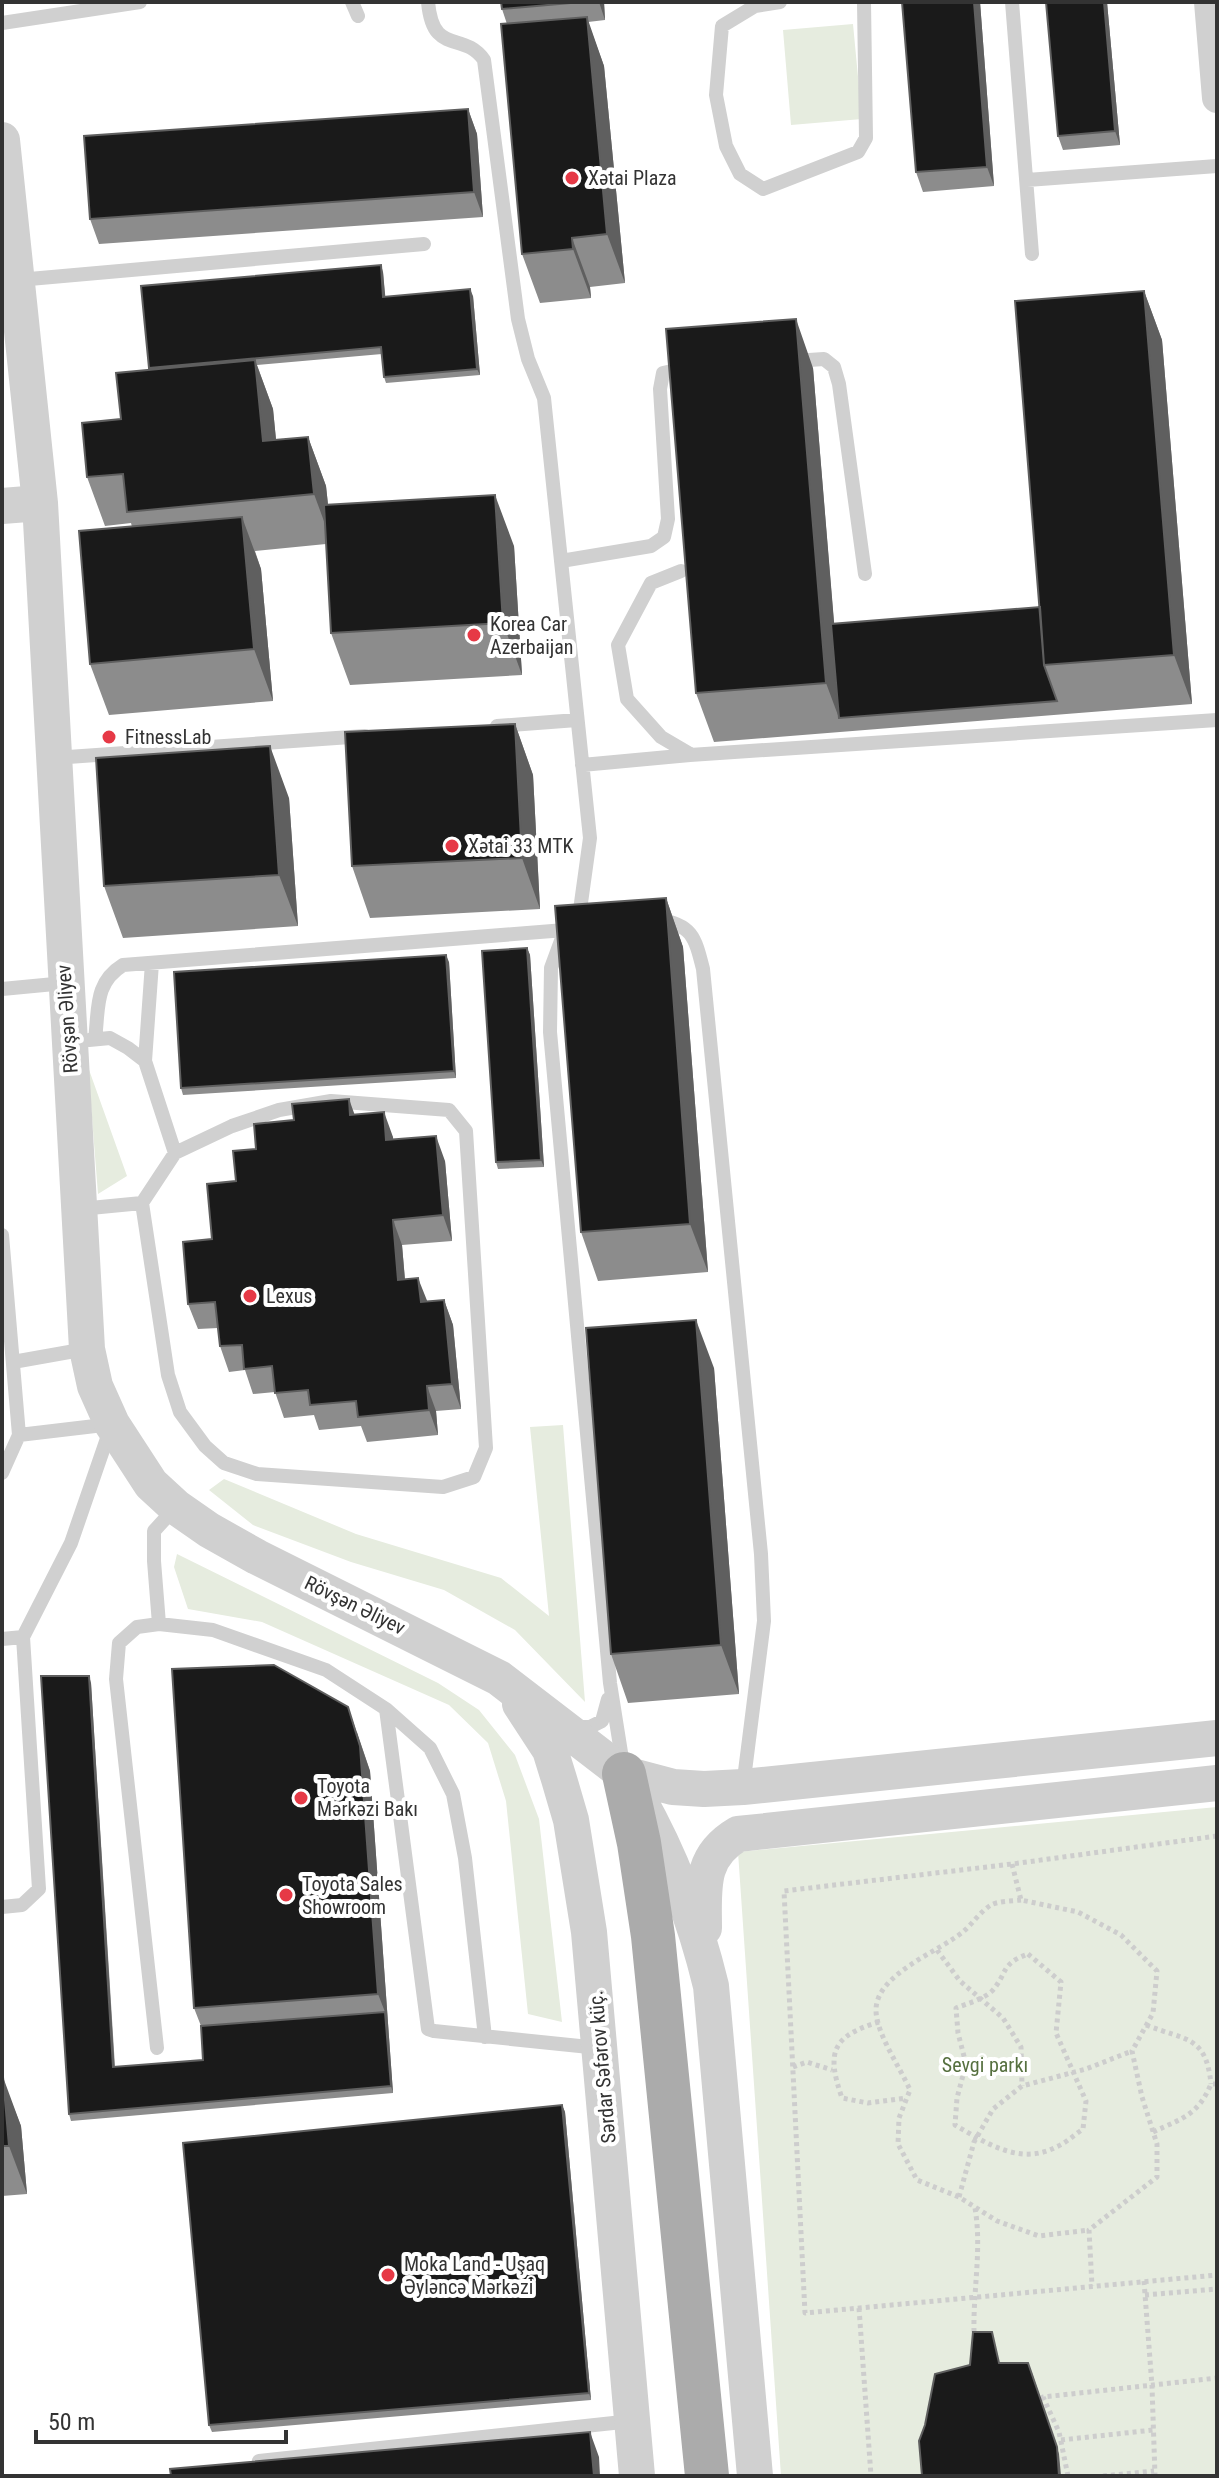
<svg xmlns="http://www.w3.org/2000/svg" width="1219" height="2478" font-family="'Roboto Condensed',sans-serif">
<rect width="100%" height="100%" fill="#fff"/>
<path fill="#e6ecdf" d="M853 24 862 119 791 125 783 30Z
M88 1067 127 1176 98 1194Z
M563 1425 585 1702 515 1630 444 1590 351 1562 253 1525 209 1490 224 1479 356 1534 501 1578 549 1616 530 1427Z
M177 1554 438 1683 479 1710 515 1755 539 1819 562 2022 528 2014 506 1801 488 1743 449 1705 262 1622 188 1609 174 1567Z
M1217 1807V2476H781L738 1852Z"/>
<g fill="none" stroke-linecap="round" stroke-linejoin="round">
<path stroke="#cdcdcd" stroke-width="5" stroke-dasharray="4 4" stroke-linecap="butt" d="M1217 1836 1012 1864 784 1891 805 2313 1217 2275
M1012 1864 1021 1900 1078 1912 1121 1935 1157 1971 1153 2013 1132 2051 1142 2097 1157 2144V2177L1089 2230 1092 2286
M1021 1900C1012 1901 998 1901 991 1905 981 1911 973 1923 964 1931 939 1952 875 1974 876 2011 877 2035 900 2067 910 2090L899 2118 898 2144 917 2180 959 2197 997 2221 1039 2236 1089 2230
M937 1950 960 1981 1003 2018 1021 2047 1022 2086
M1028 1954 1061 1982 1056 2033 1086 2101 1083 2129C1074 2135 1066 2143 1056 2147 1020 2166 986 2143 955 2125L957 2098 966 2064 958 2033 956 2008C966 2004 984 1999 992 1991 1008 1973 1000 1964 1028 1954Z
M879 2022C832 2036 826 2052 842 2098L868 2103 906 2098
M1146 2025C1186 2041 1206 2035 1211 2084
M793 2067 807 2062 832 2070
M1153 2132C1183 2118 1198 2115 1211 2084H1217
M959 2197 974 2142 993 2109 1022 2086 1086 2069 1132 2051
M1144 2281 1152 2386 1155 2476
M1145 2295 1217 2289
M859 2308 871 2476
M974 2332C973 2290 982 2249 975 2208
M1061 2440 1153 2430
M1068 2476 1059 2432 1043 2397 1217 2378
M1103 2476 1154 2471"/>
<path stroke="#d0d0d0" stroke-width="14" d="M352 2 358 16
M428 2C433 57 463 30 484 60L518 319 528 359 544 398 590 838 580 910 565 930 551 968 550 1032 610 1683 623 1765
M780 2 755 6 722 26 716 95 726 146 740 174 763 189 858 152 866 138 864 2
M1012 2 1032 254
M2 23 140 2
M1027 180 1217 166
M18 280 424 244
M794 361 824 359 834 367 839 384 865 574
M561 561 651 546 664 537 668 519 660 389 663 373 685 368
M681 571 651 583 618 645 627 699 661 737 690 754
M497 726 577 720
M54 758 365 736
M582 765 690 755 1217 720
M656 919C692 924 695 937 703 969L761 1554 764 1621 743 1787
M2 989 65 983
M95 1039C99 1009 94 983 123 965L565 930
M89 1040 110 1038 128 1048 145 1061 175 1153
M145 1061 152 963
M331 1101 449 1110 466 1131 486 1448 474 1477 443 1487 257 1474 224 1463 205 1446 180 1412 168 1375 142 1203 175 1153 232 1126 279 1110Z
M80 1209 142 1203
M2 1235 19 1435 2 1473
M13 1362 86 1349
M159 1624 154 1561V1531L175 1508
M2 1639 23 1637
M386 1709 428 2029 434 2031 599 2048
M576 1727H590L602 1721 608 1699
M2 1907 22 1905 39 1889 23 1637 71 1543 112 1424 19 1435
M157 2048 116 1679 119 1643 137 1627 159 1624 213 1630 326 1670 386 1709 430 1748 453 1794 465 1858 485 2037
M259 2461 632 2421"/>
<path stroke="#d0d0d0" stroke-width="30" d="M1209 2 1217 98"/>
<path stroke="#d0d0d0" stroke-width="36" d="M2 140 40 503 87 1349 95 1386 112 1424 151 1484 176 1507 209 1530 257 1557 499 1678 624 1774 673 1787 704 1789 743 1787 1217 1738
M2 506 40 503
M520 1704 550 1750 559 1779 571 1820 589 1932 637 2476
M638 1798C672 1858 695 1920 711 1986L755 2476
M704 1928C704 1888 699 1857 738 1834L1217 1783"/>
<path stroke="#ababab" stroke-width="44" d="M624 1774 639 1843 653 1936 707 2476"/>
</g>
<path fill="#8c8c8c" d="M501 2H604L605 20 588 22 604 66 625 283 590 287 591 298 540 303 522 254 507 24 502 9Z
M902 2H980L994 186 923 192 916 172Z
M1046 2H1107L1120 145 1063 150 1058 136Z
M468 109 477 134 483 217 99 244 90 219Z
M383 272 385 297 473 296 480 375 386 383 384 377 382 354 257 365 273 409 276 440 308 437 326 486 328 504 514 546 522 675 350 685 331 633 326 544 255 551 261 569 273 701 109 715 90 664 132 527 131 523 105 526 87 477 149 370V368Z
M1144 291 1162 340 1192 704 714 742 696 693 813 368 834 624 1040 607Z
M515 724 533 775 540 909 370 918 352 866Z
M289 798 298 926 123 938 104 886Z
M666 898 683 947 708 1272 598 1281 581 1232Z
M527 948 530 955 544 1167 498 1169 496 1162Z
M449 962 456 1078 183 1095 181 1088Z
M355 1114 393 1137V1140L445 1161 452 1241 402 1245 405 1279 427 1302 444 1300 453 1325 461 1409 436 1411 438 1435 367 1442 361 1426 319 1430 314 1415 284 1418 275 1392 253 1394 245 1370 229 1372 220 1346 218 1328 198 1329 188 1304 212 1239 236 1181 256 1149Z
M714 1368 739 1694 628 1703 611 1654Z
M91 1683 115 2067 203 2060 201 2026 194 2008 357 1732 370 1771 393 2093 71 2121 69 2114Z
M2 2078 21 2126 27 2194 2 2196Z
M562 2105 565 2112 591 2400 212 2432 209 2425Z"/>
<path fill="#5f5f5f" d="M599 2H604L605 20Z
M974 2H980L994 186 987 167Z
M1104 2H1107L1120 145 1115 131Z
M587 17 604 66 625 283 607 234Z
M468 109 477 134 483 217 474 192Z
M572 238 590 287 591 298 573 249Z
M381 265 383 272 386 304 383 297Z
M470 289 473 296 480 375 477 369Z
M1144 291 1162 340 1192 704 1174 655Z
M796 319 813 368 842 718H839L826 683Z
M255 360 273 409 281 490 263 441Z
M308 437 326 486 332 543 314 494Z
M495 495 514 546 522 675 503 623Z
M242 517 261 569 273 701 254 649Z
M515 724 533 775 540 909 522 858Z
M270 746 289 798 298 926 279 875Z
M666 898 683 947 708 1272 690 1224Z
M527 948 530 955 544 1167 541 1160Z
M446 955 449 962 456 1078 454 1071Z
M349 1099 358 1124 350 1115Z
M384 1112 393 1137 395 1165 386 1140Z
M436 1136 445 1161 452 1241 443 1215Z
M393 1220 402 1245 407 1305 398 1280Z
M418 1278 428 1303 421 1302Z
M444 1300 453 1325 461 1409 452 1384Z
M696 1320 714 1368 739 1694 721 1645Z
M427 1386 436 1411 438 1435 429 1410Z
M89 1676 91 1683 115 2074 113 2067Z
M348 1707 370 1771 393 2093 391 2086 385 2012 378 1994Z
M3 2077 21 2126 27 2194 9 2146Z
M562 2105 565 2112 591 2400 589 2393Z
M1031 2370 1059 2454 1061 2476H1059Z
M590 2432 599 2457 600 2476H594Z"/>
<path fill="#1a1a1a" stroke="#5f5f5f" stroke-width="2" d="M501 2H582L502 9Z
M902 2H974L987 167 916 172Z
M1046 2H1104L1115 131 1058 136Z
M587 17 607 234 572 238 573 249 522 254 501 24Z
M468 109 474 192 90 219 84 136Z
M381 265 383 297 470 289 477 369 384 377 381 347 149 368 141 286Z
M1144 291 1174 655 1044 665 1015 301Z
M796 319 826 683 696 693 666 329Z
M255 360 263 441 308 437 314 494 127 512 123 474 87 477 82 423 121 419 116 373Z
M495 495 503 623 331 633 324 505Z
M242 517 254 649 90 664 79 531Z
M1040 607 1044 665 1057 701 839 718 831 624Z
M515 724 522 858 352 866 345 732Z
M270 746 279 875 104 886 96 758Z
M666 898 690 1224 581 1232 555 906Z
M527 948 541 1160 496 1162 482 951Z
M446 955 454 1071 181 1088 174 972Z
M349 1099 350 1115 384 1112 386 1140 436 1136 443 1215 393 1220 398 1280 418 1278 421 1302 444 1300 452 1384 427 1386 429 1410 358 1417 356 1401 310 1405 308 1390 275 1393 272 1366 244 1369 242 1345 220 1346 215 1302 188 1304 183 1242 212 1239 207 1184 236 1181 233 1151 256 1149 254 1124 294 1120 292 1104Z
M696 1320 721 1645 611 1654 586 1328Z
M274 1665 348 1707 360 1746 378 1994 194 2008 172 1669Z
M41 1676H89L113 2067 203 2060 201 2026 385 2012 391 2086 69 2114Z
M3 2077 9 2146H2V2078Z
M562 2105 589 2393 209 2425 183 2143Z
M973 2332H992L999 2363H1028L1057 2447 1059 2476H922L919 2441 925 2425 935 2374 970 2365Z
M590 2432 594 2476H171L170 2469Z"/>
<g fill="#e63946" stroke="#fff" stroke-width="3">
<circle cx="572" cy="178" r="8"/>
<circle cx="474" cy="635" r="8"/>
<circle cx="109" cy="737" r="8"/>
<circle cx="452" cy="846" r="8"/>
<circle cx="250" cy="1296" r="8"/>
<circle cx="301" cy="1798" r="8"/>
<circle cx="286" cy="1895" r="8"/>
<circle cx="388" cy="2275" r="8"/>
</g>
<g text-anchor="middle" stroke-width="8" stroke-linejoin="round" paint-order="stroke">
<g font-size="20" fill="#333" stroke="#fff" text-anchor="start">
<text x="588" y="185">Xətai Plaza</text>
<text x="490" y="631">Korea Car<tspan x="490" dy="23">Azerbaijan</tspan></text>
<text x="125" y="744">FitnessLab</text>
<text x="468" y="853">Xətai 33 MTK</text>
<text x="266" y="1303">Lexus</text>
<text x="317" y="1793">Toyota<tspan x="317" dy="23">Mərkəzi Bakı</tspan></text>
<text x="302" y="1891">Toyota Sales<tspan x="302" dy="23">Showroom</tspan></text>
<text x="404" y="2271">Moka Land - Uşaq<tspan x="404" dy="23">Əyləncə Mərkəzi</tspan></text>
</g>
<g font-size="20" fill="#333" stroke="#fff">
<text transform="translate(67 1019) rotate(-94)" y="7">Rövşən Əliyev</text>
<text transform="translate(355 1605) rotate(26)" y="7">Rövşən Əliyev</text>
<text transform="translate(602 2067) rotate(-95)" y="7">Sərdar Səfərov küç.</text>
</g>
<g font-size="20" fill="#56703f" stroke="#fff">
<text x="985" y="2072">Sevgi parkı</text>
</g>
</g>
<rect width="1219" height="2478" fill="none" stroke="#333333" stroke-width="8"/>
<path d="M36 2430v12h250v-12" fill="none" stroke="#333333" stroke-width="4"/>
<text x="48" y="2430" font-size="24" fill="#333333" stroke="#ffffff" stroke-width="6" paint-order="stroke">50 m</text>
</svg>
